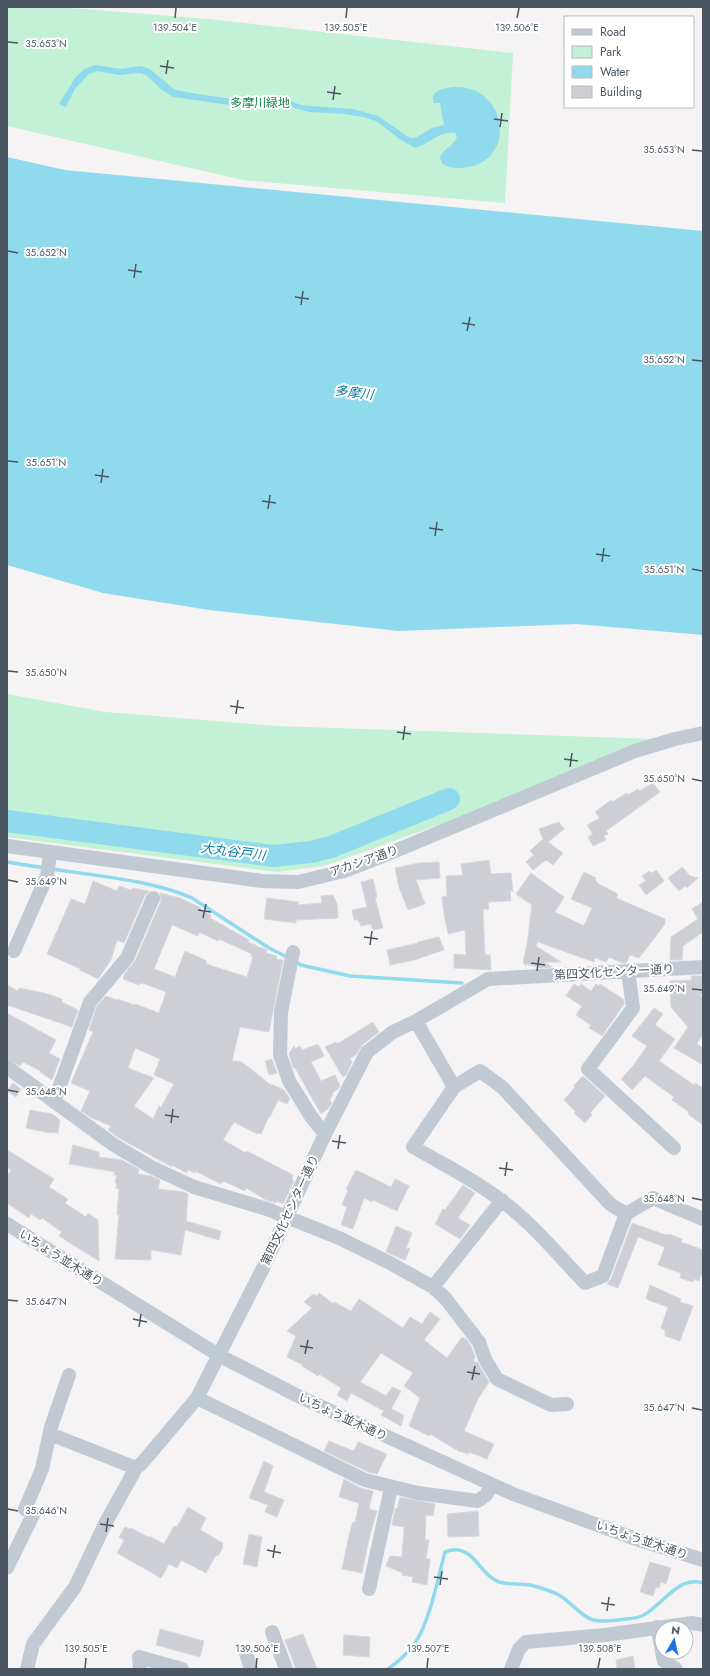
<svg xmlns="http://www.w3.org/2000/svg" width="710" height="1676" font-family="Jost,'Noto Sans JP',sans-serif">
<rect width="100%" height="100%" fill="#f5f3f3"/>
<path fill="#c3f1d5" d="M7 7H58L208 19 513 53 505 203 243 180 7 126Z
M7 694 105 712 276 726 652 739 447 822 324 866 277 872 7 837Z"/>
<path fill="#90daee" d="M96 65 121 69 140 66 150 69 175 90 198 94 245 101 283 98 301 105 311 106 353 109 378 116 410 138H415L432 128 444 125 440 103H434C429 90 445 88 454 87 508 84 519 164 462 168 454 168 447 168 442 163L440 157C444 148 455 145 457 136L455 133C439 131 429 144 415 148L401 140 376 121 363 117 345 114 309 112 278 103 266 106 244 107 173 97 162 90 146 75 139 73 119 75 98 71 89 74 75 89 66 107 59 104 75 78 84 69Z
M7 157 65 170 703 231V635L576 624 399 631 209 610 103 593 7 565Z"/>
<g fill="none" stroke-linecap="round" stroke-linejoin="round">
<path stroke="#90daee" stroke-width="3.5" d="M7 862 45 868
M52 869C96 876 151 880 192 898L269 948 289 958
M294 961 301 965 350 976 462 983
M388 1669C398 1662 408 1653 415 1643 430 1621 438 1578 445 1552 473 1541 478 1574 499 1582 509 1585 520 1583 530 1585 538 1587 551 1591 559 1595 571 1602 579 1615 593 1620 601 1622 610 1621 618 1620 625 1619 635 1619 642 1616 662 1606 678 1575 703 1583"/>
<path stroke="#90daee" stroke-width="22" d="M7 821 273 856 311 852 331 847 449 799"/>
</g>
<path fill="#cdcfd5" stroke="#d7d9de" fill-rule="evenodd" d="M653 783 660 792 606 831 608 834 604 836 606 840 593 846 588 837 593 834 587 825 600 818 595 812 611 800 612 802 627 793 628 795 638 789 639 791Z
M559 822 564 829 548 842 563 853 553 865 546 860 533 870 526 862 534 855 530 851 543 839 539 829Z
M489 860 491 874 511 873 513 892 510 890 511 901 488 902 489 909H483L485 955H490L491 970 454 968V954L466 955 465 930 448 934 444 914 442 897 447 896 446 876 463 875 461 864Z
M439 862 440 878 416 880 425 904 408 910 399 887 395 868 419 863Z
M682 867 690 876 698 878 687 888 685 886 679 891 668 878Z
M656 870 664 881 646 895 639 885 646 881 642 876 649 871 652 873Z
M584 872 596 878 595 880 597 882V883L618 894 616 898 665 919V924L639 958 630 955 626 963H622L609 957 606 962 595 958 594 962 538 942 536 946 561 962H544L552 967 541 968 527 964 525 966V964L523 963 527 944 532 905 516 894 531 873 564 897 555 912 584 926 592 908 571 899Z
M373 879 377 897 375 898 383 928 373 930 371 924 361 926 358 920H354L352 910 367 907 361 882Z
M93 881 117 891 119 886 131 890 132 888 149 891 145 895 124 943 117 940 111 960 98 979 80 970 81 969 47 954 71 899 85 904Z
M160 893 180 898 201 908 200 910 211 915 210 918 249 940 248 942 256 945V946L267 950 266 953 277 956 276 959 283 960 269 1032 240 1027 232 1061 242 1062 272 1086 271 1084 284 1090 290 1099 287 1104 278 1100 270 1117 269 1116 261 1134 258 1133 257 1134 234 1122 223 1140 246 1153 247 1151 293 1175 292 1180 294 1181 283 1204 277 1201 276 1203 266 1200 246 1188 245 1191 223 1181 221 1184 195 1171V1173L188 1170 187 1173 172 1165V1167L119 1138 108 1130 111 1126 92 1118 81 1111 90 1091 71 1083 93 1032 89 1030 97 1006 106 996 117 1000 118 999 134 1005 135 1004 159 1013 166 992 145 984 140 983 139 985 123 979 125 973 135 961 161 901ZM172 925 198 936 199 932 218 941 219 939 252 954 251 956 253 957 247 977 206 964 207 961 185 951 175 977 154 969ZM135 1048 160 1059 154 1075 174 1084 161 1107 159 1106 153 1119 134 1106 154 1078 128 1068Z
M333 895 337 904 338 918 296 920V923L264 919 267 898 299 902 298 905 322 903 321 896Z
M703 902V932L683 946 682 960H670L671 937 698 919 692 909Z
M439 937 444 950 414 960 390 965 387 950 418 943V942Z
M691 976H703V991L700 996 703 997V1034L697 1044 703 1048V1065L674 1048 688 1027 671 1007 670 981 692 980Z
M574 984 579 987 581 984 591 991 596 984 599 986 600 984 623 999 624 1004 602 1036 589 1028 591 1025 576 1015 582 1006 566 996Z
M7 985 18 991 19 988 44 993 62 999V1002L78 1010 72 1027 7 1005Z
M654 1008 663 1014 655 1025 675 1039 659 1061 694 1085 695 1083 703 1088V1125L688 1114 689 1112 672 1100 674 1097 645 1076 632 1090 621 1079 633 1066 647 1046 632 1036Z
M7 1013 56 1040 49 1053 60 1059 52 1080 40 1072 41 1071 23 1062 20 1066 7 1059Z
M373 1022 379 1032 362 1045 356 1055 350 1058 352 1062 346 1075 343 1077 325 1047 336 1042 337 1044Z
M318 1044 324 1056 311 1062 321 1081 335 1075 340 1086 338 1089 332 1093 333 1094 330 1100 332 1103 328 1109 321 1114 295 1068H293L289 1054 294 1046 295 1049 300 1046 302 1050Z
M272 1059 277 1073 269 1075 265 1061Z
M583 1076 605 1096 590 1113 592 1115 585 1123 574 1113 576 1112 564 1100 575 1087 574 1085Z
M13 1083 21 1089 16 1097 7 1091Z
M30 1110 52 1114 60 1120 58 1133 51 1132V1133L26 1128Z
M73 1145 99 1152V1157L122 1160 139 1169 138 1174 151 1176 160 1180 158 1189 184 1192 188 1194 186 1221 221 1231 219 1240 185 1230 181 1255 151 1250V1260L115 1259 119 1215H117L119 1189 116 1188 117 1184 115 1182 117 1175H114L115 1172 69 1164Z
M7 1150 54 1179 49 1187 68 1199 65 1203 86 1217 88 1213 98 1220 99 1261 59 1236 62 1232 42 1218 40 1220 31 1214 29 1218 7 1203V1177L11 1170 7 1167Z
M356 1170 391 1187 395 1179 409 1186 397 1211 373 1200 372 1202 364 1198 353 1229 341 1225 347 1207 342 1205 348 1190 346 1189Z
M463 1185 475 1193 458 1218 470 1225 460 1239 435 1224 443 1209 445 1210Z
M632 1223 663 1234 669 1235V1234L682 1239 681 1242 703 1250V1276L701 1275 699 1281 694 1279 693 1282 680 1278 681 1273 658 1265 665 1247 638 1237 618 1288 607 1284 611 1279Z
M396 1226 412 1233 406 1248 410 1249 405 1260 386 1252Z
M650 1285 681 1299 680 1302 693 1306 680 1341 665 1336V1330L661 1328 668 1307 648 1300 646 1298Z
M319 1293 333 1304 334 1302 351 1311 359 1299 403 1328 410 1317 422 1324 430 1312 440 1319 424 1340 447 1358 462 1337 467 1340 471 1346 475 1357 473 1361 478 1363 489 1382 478 1399 464 1431 494 1444 487 1459 469 1452 468 1454 460 1451V1452L430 1434 429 1436 409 1426 420 1398 404 1386 413 1373 381 1353 360 1382 386 1396 392 1387 401 1391 391 1409 404 1415 401 1426 381 1415 384 1411 351 1393 347 1401 337 1395 341 1388 319 1374 318 1376 302 1366 303 1365 287 1357 296 1336 287 1331 312 1308 304 1302 313 1294 317 1296Z
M329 1441 354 1451 358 1442 387 1454 377 1474 368 1472 324 1451Z
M264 1461 273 1466 264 1492 284 1500 277 1517 265 1512 268 1505 249 1498Z
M344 1479 361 1488 373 1491 369 1509 377 1511 369 1539 362 1573 342 1569 350 1531 353 1522 355 1523 359 1503 339 1497Z
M400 1497 435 1504 433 1516 426 1515 425 1540H429L426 1559H430L427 1585 412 1582 413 1577 402 1575 403 1573 386 1566 390 1556 402 1557 404 1527 392 1525 395 1508 397 1509Z
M188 1507 206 1518 200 1530 223 1543 222 1546 223 1547 218 1556 216 1555 206 1573 181 1560 177 1568 169 1564 161 1578 117 1553 124 1540 119 1537 125 1527 130 1529 131 1528 148 1537 149 1536 164 1544 174 1526 177 1527Z
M478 1511 479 1536 448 1537 447 1514Z
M249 1534 262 1537 257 1567 243 1564Z
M650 1562 671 1568 666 1584 661 1582 659 1588 656 1587 653 1596 640 1592Z
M160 1629 204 1641 200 1657 156 1645Z
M303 1634 317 1669H296L285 1640Z
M344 1635 370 1637 369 1657 343 1655Z
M633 1656 635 1669H617L616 1660Z"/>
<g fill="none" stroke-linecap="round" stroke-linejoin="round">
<path stroke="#c1cad2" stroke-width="14" d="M7 846 262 881 298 882 344 871 378 858 635 751 675 739 703 733
M14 951 47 876 50 853
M293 952 281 1012 280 1055 289 1081 312 1118 325 1134
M628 971 633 1008 588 1069 674 1148
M416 1021 454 1087
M7 1067 114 1145 151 1167 194 1187 267 1209 339 1238 388 1262 433 1287 445 1298 479 1342 485 1359 497 1379 551 1405 567 1404
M480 1071 502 1087 610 1204 626 1214 603 1276 585 1283C558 1255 533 1224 502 1201 475 1180 443 1164 413 1147L454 1087Z
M54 1102 90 1002 127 958 153 898
M626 1214 653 1198 703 1219
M7 1224 220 1356 298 1396 513 1494 633 1538 703 1560
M433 1287 502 1200
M197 1398 365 1480 418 1493 478 1501 486 1495 491 1485
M50 1434 136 1468
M7 1568 34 1513 25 1509 42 1469 51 1427 69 1375
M369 1589 391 1488
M657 1627 662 1650
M272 1632 286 1669
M662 1652 664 1661 676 1669
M246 1653 251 1669
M27 1669 33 1644 75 1587 105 1524 136 1468 142 1463 197 1398 263 1268 325 1134 367 1052 393 1032 416 1021 488 979 703 967
M140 1669 139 1657 182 1669
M511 1669 519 1649 526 1642 605 1635 693 1623 703 1625"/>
</g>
<path fill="none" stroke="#4a5661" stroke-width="1.5" d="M175 18 176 8M346 18 347 8M517 18 519 8M8 42 18 43M160 66 174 68M166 74 168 60M327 92 341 94M333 100 335 86M494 119 508 121M500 127 502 113M692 150 702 151M8 251 18 253M128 270 142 272M134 278 136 264M295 297 309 299M301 305 303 291M462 323 475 325M467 331 470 317M692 360 702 361M8 461 18 462M95 475 109 477M101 483 103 469M262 501 276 503M268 509 270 495M429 528 443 530M435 536 437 522M596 554 610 556M602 562 604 548M692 569 702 571M8 671 18 672M230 706 244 708M236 714 238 700M397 732 411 734M403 740 405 726M564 759 578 761M570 767 572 753M692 779 702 781M8 880 18 882M198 910 211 912M203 918 206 904M364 937 378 939M370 945 372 931M531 963 545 965M537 971 539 957M692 989 702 990M8 1090 18 1092M165 1115 179 1117M171 1123 173 1109M332 1141 346 1143M338 1149 340 1135M499 1168 513 1170M505 1176 507 1162M692 1198 702 1200M8 1300 18 1301M133 1319 147 1322M139 1327 141 1314M300 1346 313 1348M305 1354 308 1340M467 1372 480 1374M472 1380 475 1366M692 1408 702 1410M8 1509 18 1511M100 1524 114 1526M106 1532 108 1518M267 1550 281 1553M273 1558 275 1545M434 1577 448 1579M440 1585 442 1571M601 1603 615 1605M607 1611 609 1597M85 1668 86 1658M256 1668 257 1658M427 1668 428 1658M598 1668 600 1658"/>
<g text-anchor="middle" stroke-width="4" stroke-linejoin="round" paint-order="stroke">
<g font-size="12" fill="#17864f" stroke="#fff">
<text x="260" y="107">多摩川緑地</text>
</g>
<g font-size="12" fill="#4a5661" stroke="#fff">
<text transform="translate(364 861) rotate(-19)" y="4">アカシア通り</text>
<text transform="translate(614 972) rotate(-3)" y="4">第四文化センター通り</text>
<text transform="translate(290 1210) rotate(-65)" y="4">第四文化センター通り</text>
<text transform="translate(61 1258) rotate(32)" y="4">いちょう並木通り</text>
<text transform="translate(343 1417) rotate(25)" y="4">いちょう並木通り</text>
<text transform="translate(642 1540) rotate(19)" y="4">いちょう並木通り</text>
</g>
<g font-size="13" font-style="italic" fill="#0c7c9b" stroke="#fff">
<text transform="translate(354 392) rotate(7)" y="5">多摩川</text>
<text transform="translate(233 851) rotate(7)" y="5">大丸谷戸川</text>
</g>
</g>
<g font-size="10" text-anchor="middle" fill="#4a5661" stroke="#fff" stroke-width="4" stroke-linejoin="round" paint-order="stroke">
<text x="175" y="31">139.504°E</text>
<text x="346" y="31">139.505°E</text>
<text x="517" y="31">139.506°E</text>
<text x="46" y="47">35.653°N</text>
<text x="664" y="153">35.653°N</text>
<text x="46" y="256">35.652°N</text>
<text x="664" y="363">35.652°N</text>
<text x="46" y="466">35.651°N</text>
<text x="664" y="573">35.651°N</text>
<text x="46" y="676">35.650°N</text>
<text x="664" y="782">35.650°N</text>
<text x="46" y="885">35.649°N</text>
<text x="664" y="992">35.649°N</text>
<text x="46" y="1095">35.648°N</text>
<text x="664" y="1202">35.648°N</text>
<text x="46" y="1305">35.647°N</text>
<text x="664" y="1411">35.647°N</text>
<text x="46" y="1514">35.646°N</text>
<text x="86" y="1652">139.505°E</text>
<text x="257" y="1652">139.506°E</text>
<text x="428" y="1652">139.507°E</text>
<text x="600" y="1652">139.508°E</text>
</g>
<rect width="710" height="1676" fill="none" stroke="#4a5661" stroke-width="16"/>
<rect x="564" y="16" width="130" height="92" fill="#ffffff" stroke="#b7bbc0"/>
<rect x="572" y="29" width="20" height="6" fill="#c1cad2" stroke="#b7bbc0"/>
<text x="600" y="36" font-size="12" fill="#4a5661">Road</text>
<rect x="572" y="46" width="20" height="12" fill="#c3f1d5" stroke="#b7bbc0"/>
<text x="600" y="56" font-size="12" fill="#4a5661">Park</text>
<rect x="572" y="66" width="20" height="12" fill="#90daee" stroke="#b7bbc0"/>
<text x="600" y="76" font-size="12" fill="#4a5661">Water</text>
<rect x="572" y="86" width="20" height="12" fill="#cdcfd5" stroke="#b7bbc0"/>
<text x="600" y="96" font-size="12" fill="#4a5661">Building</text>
<g transform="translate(674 1640) rotate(9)"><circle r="19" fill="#ffffff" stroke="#b7bbc0"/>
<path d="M0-3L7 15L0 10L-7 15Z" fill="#1a73e8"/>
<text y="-6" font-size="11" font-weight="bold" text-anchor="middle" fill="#4a5661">N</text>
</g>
</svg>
